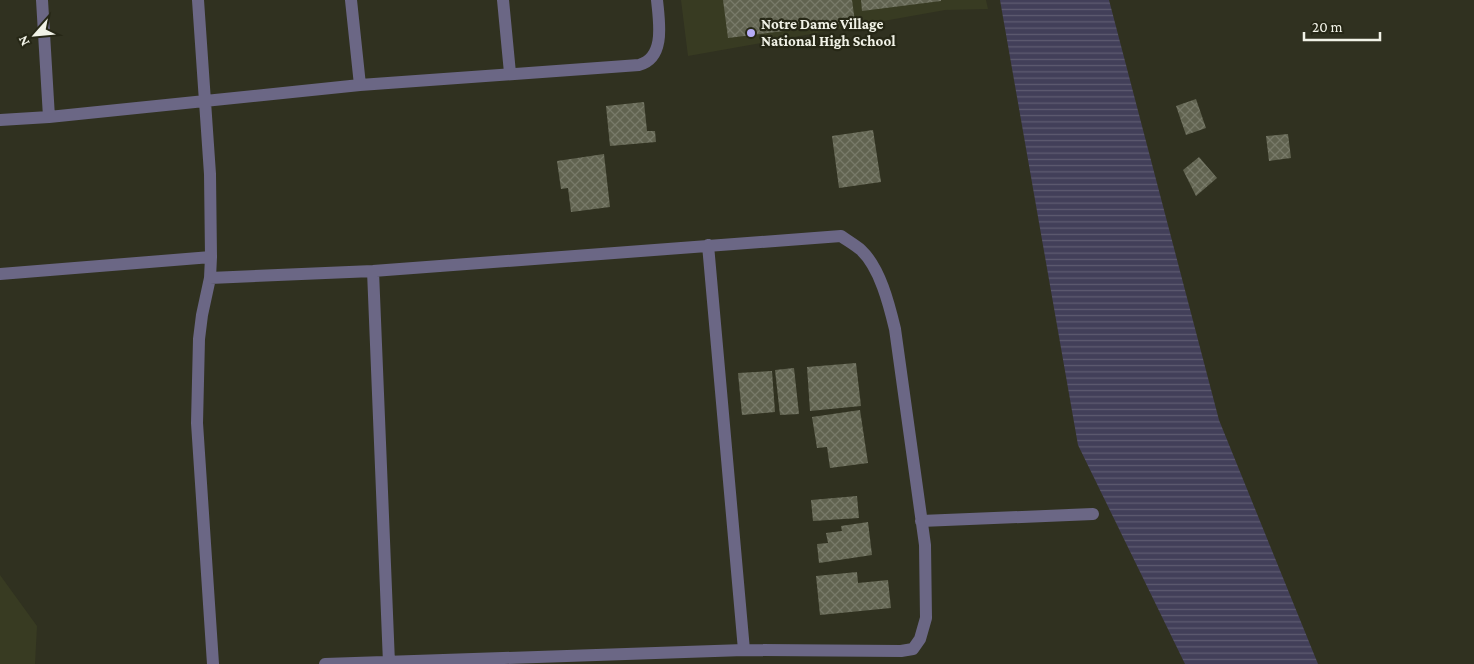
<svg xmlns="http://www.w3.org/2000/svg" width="1474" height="664" font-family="'Crimson Pro',serif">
<defs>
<pattern id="water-rules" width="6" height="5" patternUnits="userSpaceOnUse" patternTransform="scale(1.25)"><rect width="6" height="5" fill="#423f59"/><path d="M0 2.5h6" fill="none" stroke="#5e5b71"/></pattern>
<pattern id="building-cross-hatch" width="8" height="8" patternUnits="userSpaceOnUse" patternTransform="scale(1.25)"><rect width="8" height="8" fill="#616350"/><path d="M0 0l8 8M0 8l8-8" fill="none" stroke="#787a69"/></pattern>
</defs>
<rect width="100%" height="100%" fill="#303120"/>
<path fill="#383b22" d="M681 0H986L988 9 945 10 688 56Z
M0 575 37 626 35 664H0Z"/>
<path fill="url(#water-rules)" d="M1000 0H1109L1219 420 1318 664H1185L1078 445Z"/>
<path fill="url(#building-cross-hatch)" d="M723 0H852L855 22 728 38Z
M861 0H941V1L862 11Z
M1196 99 1206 128 1186 135 1176 106Z
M644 102 647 131H655L656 142 610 146 606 106Z
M873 130 881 182 839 188 832 136Z
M1288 134 1291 158 1269 161 1266 136Z
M604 154 610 207 571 212 568 188 561 189 557 161Z
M1199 157 1217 178 1196 196 1183 170Z
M856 363 861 406 810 411 807 367Z
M794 368 799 414 780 415 775 370Z
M772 371 775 412 742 415 738 373Z
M860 410 868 463 830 468 827 447 817 448 812 417Z
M857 496 859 518 813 521 811 500Z
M868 522 872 555 819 563 817 544 828 543 826 533 842 531 841 526Z
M857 572 858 583 888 580 891 608 820 615 816 576Z"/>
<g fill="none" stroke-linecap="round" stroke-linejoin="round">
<path stroke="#6b6785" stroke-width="12" d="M42 0 49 117
M198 0 210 174 211 257 210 278 202 315 199 339 197 423 213 664
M351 0 360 85
M503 0 510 73
M0 120 49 117 360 85 639 65C666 58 659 21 657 0
M708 245 744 650
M373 271 389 663
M0 274 211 257
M210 278 373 271 841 236C848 241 855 245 861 250 880 268 889 304 895 329L925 545 926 618 920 639 913 649 901 651 744 650 325 664
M921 521 1093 514"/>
</g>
<circle fill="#b6acf8" stroke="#262716" stroke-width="2" cx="751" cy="33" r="5"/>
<g text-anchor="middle" stroke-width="4.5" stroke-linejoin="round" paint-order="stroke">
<g font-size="15" font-weight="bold" fill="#f1f2e7" stroke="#262716" text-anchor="start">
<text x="761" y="29">Notre Dame Village<tspan x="761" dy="17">National High School</tspan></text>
</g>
</g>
<g transform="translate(35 35) rotate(243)" stroke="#262716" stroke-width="4" paint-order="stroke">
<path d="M0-4L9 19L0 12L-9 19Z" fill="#f1f2e7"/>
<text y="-8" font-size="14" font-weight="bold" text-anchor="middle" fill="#f1f2e7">N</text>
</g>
<path d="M1304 32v8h76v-8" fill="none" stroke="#f1f2e7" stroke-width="2.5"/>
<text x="1312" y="32" font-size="15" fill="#f1f2e7" stroke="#262716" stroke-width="4" paint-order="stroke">20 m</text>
</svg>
